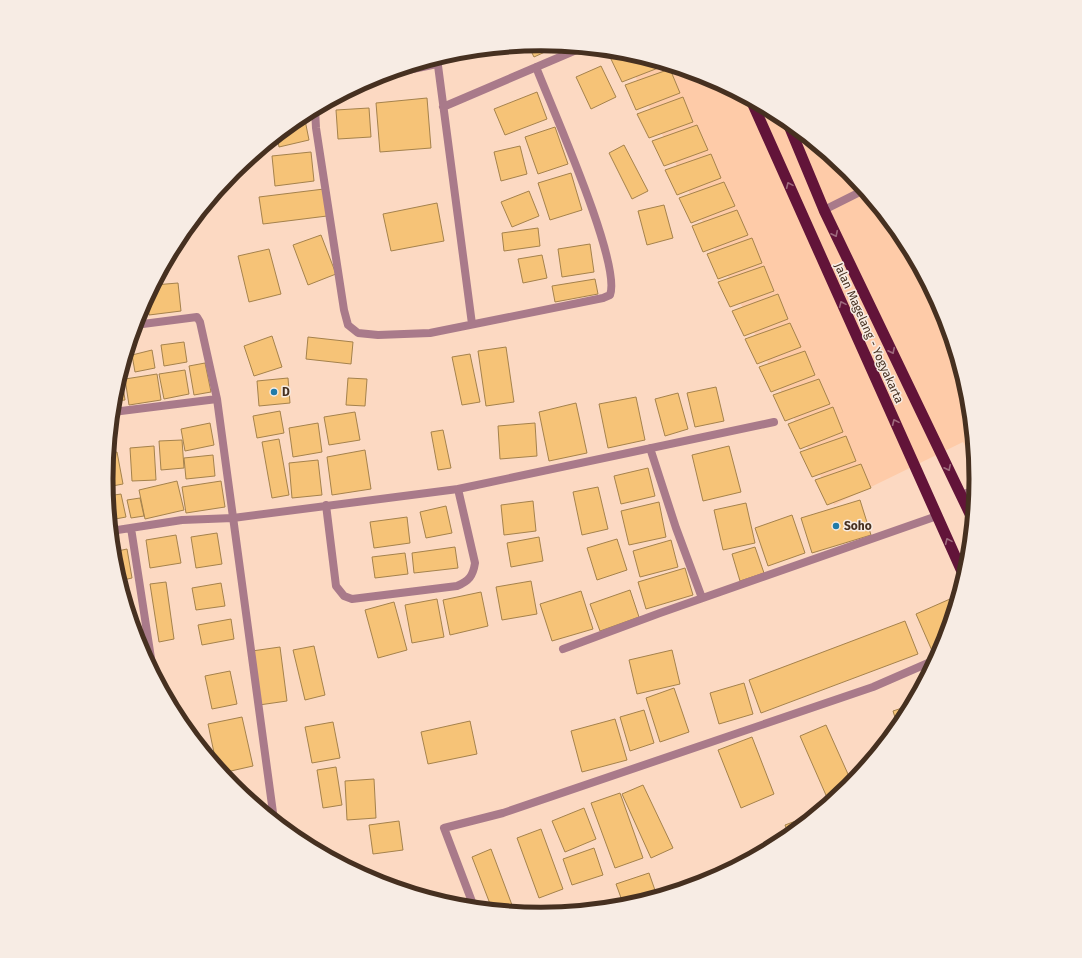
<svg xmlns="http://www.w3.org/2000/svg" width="1082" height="958" font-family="'Fira Sans',sans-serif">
<rect width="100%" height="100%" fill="#fcd9c2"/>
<path fill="#fecba8" d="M624 52 708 77 783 117 849 172 903 238 943 313 968 394 975 467 963 442 834 505Z"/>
<path fill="#f6c377" stroke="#a5824c" d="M541 44 558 46 534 57 528 45Z
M623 52H626L666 65 622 82 610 57Z
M601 66 616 97 591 109 576 77Z
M670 69 680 93 636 110 625 85Z
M537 92 547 119 505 135 494 109Z
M683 97 693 122 649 138 637 114Z
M427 98 431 148 380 152 376 103Z
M369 108 371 137 338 139 336 110Z
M304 115 309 140 279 147 277 136Z
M697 125 708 150 664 166 652 141Z
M555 127 568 164 538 174 525 137Z
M624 145 648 191 632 199 609 153Z
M520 146 527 174 501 181 494 152Z
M311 152 314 181 275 186 272 156Z
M711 154 721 178 677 195 665 170Z
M571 173 582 210 550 220 538 183Z
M724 182 735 206 691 223 679 198Z
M324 189 327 216 263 224 259 197Z
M529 191 539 216 512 227 501 202Z
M437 203 444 241 391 251 383 214Z
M664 205 673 238 647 245 638 211Z
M737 210 748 235 703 252 692 226Z
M538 228 540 246 504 251 502 233Z
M321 235 336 274 308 285 293 245Z
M752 238 762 263 718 279 707 254Z
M590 244 594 272 562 277 558 249Z
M269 249 281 294 249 302 238 256Z
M542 255 547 278 523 283 518 259Z
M764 266 774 291 730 307 718 282Z
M595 279 598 294 555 302 552 286Z
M178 283 181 311 149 315 147 298 154 285Z
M778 294 788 319 744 336 732 311Z
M790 323 801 347 757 364 745 339Z
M272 336 282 367 254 376 244 346Z
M308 337 353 342 351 364 306 359Z
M184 342 187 362 164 366 161 345Z
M506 347 514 402 486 406 478 351Z
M152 350 155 368 135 372 132 355Z
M805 351 815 375 771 392 759 367Z
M470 354 480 402 462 405 452 357Z
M205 363 211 392 194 395 189 366Z
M185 370 189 394 164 399 159 374Z
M121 372 125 400 114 401V394Z
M157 374 161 400 129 405 125 379Z
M288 378 290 403 259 406 257 381Z
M348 378 367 379 365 406 346 405Z
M819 379 830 404 785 421 773 395Z
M716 387 724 421 695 427 687 393Z
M678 393 688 429 665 436 655 399Z
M636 397 645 440 608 448 599 404Z
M576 403 587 453 549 461 539 412Z
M833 407 843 432 800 449 788 424Z
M280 411 284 433 257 438 253 416Z
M355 412 360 440 329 445 324 417Z
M210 423 214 445 185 451 181 429Z
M318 423 322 452 293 457 289 428Z
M535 423 537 456 500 459 498 426Z
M443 430 451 468 438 470 431 432Z
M846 436 856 461 812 477 800 452Z
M279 439 289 495 272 498 262 442Z
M182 440 184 468 161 470 159 441Z
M154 446 156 480 132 481 130 448Z
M729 446 741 492 703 501 692 455Z
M365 450 371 489 332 495 327 457Z
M117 452 123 484 107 487 109 453Z
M213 455 215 476 186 479 184 458Z
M318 460 322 495 292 498 289 463Z
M861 464 871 488 827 505 815 480Z
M648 468 655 496 621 504 614 476Z
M177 481 184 510 145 519 139 490Z
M221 481 225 507 186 513 182 487Z
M598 487 608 529 582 535 573 492Z
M121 494 126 517 110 520 108 496Z
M140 498 144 516 131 518 127 500Z
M860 500 871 535 812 553 801 518Z
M533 501 536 531 504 535 501 505Z
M659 502 666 537 629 545 621 511Z
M746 503 755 543 723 550 714 510Z
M446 506 452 533 426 538 420 512Z
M792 515 805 553 768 566 755 528Z
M407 517 410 543 374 548 370 522Z
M217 533 222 564 196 568 191 537Z
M176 535 181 563 150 568 146 540Z
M539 537 543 561 511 567 507 543Z
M617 539 627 570 597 580 587 548Z
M671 540 678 567 640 577 633 551Z
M455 547 458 568 414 573 412 553Z
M755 547 764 573 740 581 732 554Z
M127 549 132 578 119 581 114 564 113 552Z
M405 553 408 574 375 578 372 557Z
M685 568 693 595 646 609 638 582Z
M531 581 537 614 502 620 496 587Z
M166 582 174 639 159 642 150 584Z
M221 583 225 606 196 610 192 588Z
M128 590 132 607 128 608 123 591Z
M630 590 639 617 600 631 590 604Z
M581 591 593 629 552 641 540 604Z
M481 592 488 626 450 635 443 600Z
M437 599 444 637 412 643 405 605Z
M950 599 954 608 943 646 941 650 933 653 916 614Z
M394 602 407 650 378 658 365 610Z
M231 619 234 639 202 645 198 625Z
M905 621 918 654 761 713 749 680Z
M314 646 325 695 305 700 293 650Z
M280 647 287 701 259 705 252 651Z
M672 650 680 684 637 694 629 660Z
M931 668 924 680 921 673Z
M230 671 237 704 212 709 205 676Z
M744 683 753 714 719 724 710 693Z
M674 688 689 732 660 742 646 698Z
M911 705 903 721 898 727 893 711Z
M644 710 654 743 630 751 620 717Z
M242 717 253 766 222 773 217 767 208 724Z
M615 719 627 760 582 772 571 731Z
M470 721 477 754 428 764 421 732Z
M333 722 340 758 312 763 305 727Z
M826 725 852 783 829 802 800 736Z
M752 737 774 794 741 808 718 750Z
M336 767 342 805 323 808 317 770Z
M374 779 376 818 347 820 345 781Z
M643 785 673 848 651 858 622 794Z
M620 793 643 858 615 868 591 803Z
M584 808 596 839 565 852 552 821Z
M812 815V816L789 835 785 825Z
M399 821 403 850 373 854 369 825Z
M541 829 563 889 539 898 517 838Z
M594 848 603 875 572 885 563 859Z
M491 849 512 905 499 910 492 909 472 857Z
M724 869 725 872 707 881 691 886 689 880Z
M649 873 657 896 624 906 616 884Z"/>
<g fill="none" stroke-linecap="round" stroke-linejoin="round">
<path stroke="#a97a8a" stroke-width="8" d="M437 58 472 324
M374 77 437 64
M443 107 581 48
M315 109 316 128 344 310 348 325 358 333 378 335 430 333 603 298 610 295C622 264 551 106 536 67
M824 210 864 190
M135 325 197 317 200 322 217 399
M113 412 217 399 274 820
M650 448 676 528 702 598
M961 495 975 490
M326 505 336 586 344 596 352 599 457 586C469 581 473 576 475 563L458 489
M131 528 153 671
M111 531 182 520 233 518 458 489 774 422
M563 649 660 613 937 516
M474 907 444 828 503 813 873 687 935 660"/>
<path stroke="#621439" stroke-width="11" d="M751 100 964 576
M787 121 824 210 972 518"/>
</g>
<defs><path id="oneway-chevron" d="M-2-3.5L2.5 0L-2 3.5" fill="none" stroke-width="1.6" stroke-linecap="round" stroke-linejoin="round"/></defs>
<g stroke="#9e6a7d">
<use href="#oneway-chevron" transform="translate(789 185) rotate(-114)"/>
<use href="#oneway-chevron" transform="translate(835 234) rotate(64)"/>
<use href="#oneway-chevron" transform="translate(842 304) rotate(-114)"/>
<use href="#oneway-chevron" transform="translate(892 351) rotate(64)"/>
<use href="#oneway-chevron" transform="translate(895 422) rotate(-114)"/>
<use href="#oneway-chevron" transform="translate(948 468) rotate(64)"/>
<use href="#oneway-chevron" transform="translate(948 541) rotate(-114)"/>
</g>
<g fill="#217ba9" stroke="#f7ece4" stroke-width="1.5">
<circle cx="274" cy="392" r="4"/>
<circle cx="836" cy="526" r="4"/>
</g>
<g text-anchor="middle" stroke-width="3" stroke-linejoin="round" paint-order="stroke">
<g font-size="12" fill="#463020" stroke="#f7ece4">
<text transform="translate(869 333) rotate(66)" y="4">Jalan Magelang - Yogyakarta</text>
</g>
<g font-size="12" font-weight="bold" fill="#463020" stroke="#f7ece4" text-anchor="start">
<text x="282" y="396">D</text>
<text x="844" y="530">Soho</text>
</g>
</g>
<path d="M0 0H1082V958H0ZM113 479a428 428 0 1 1 856 0a428 428 0 1 1-856 0Z" fill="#f7ece4" fill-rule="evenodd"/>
<path fill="none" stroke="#463020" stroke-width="5" d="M113 479a428 428 0 1 1 856 0a428 428 0 1 1-856 0Z"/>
</svg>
